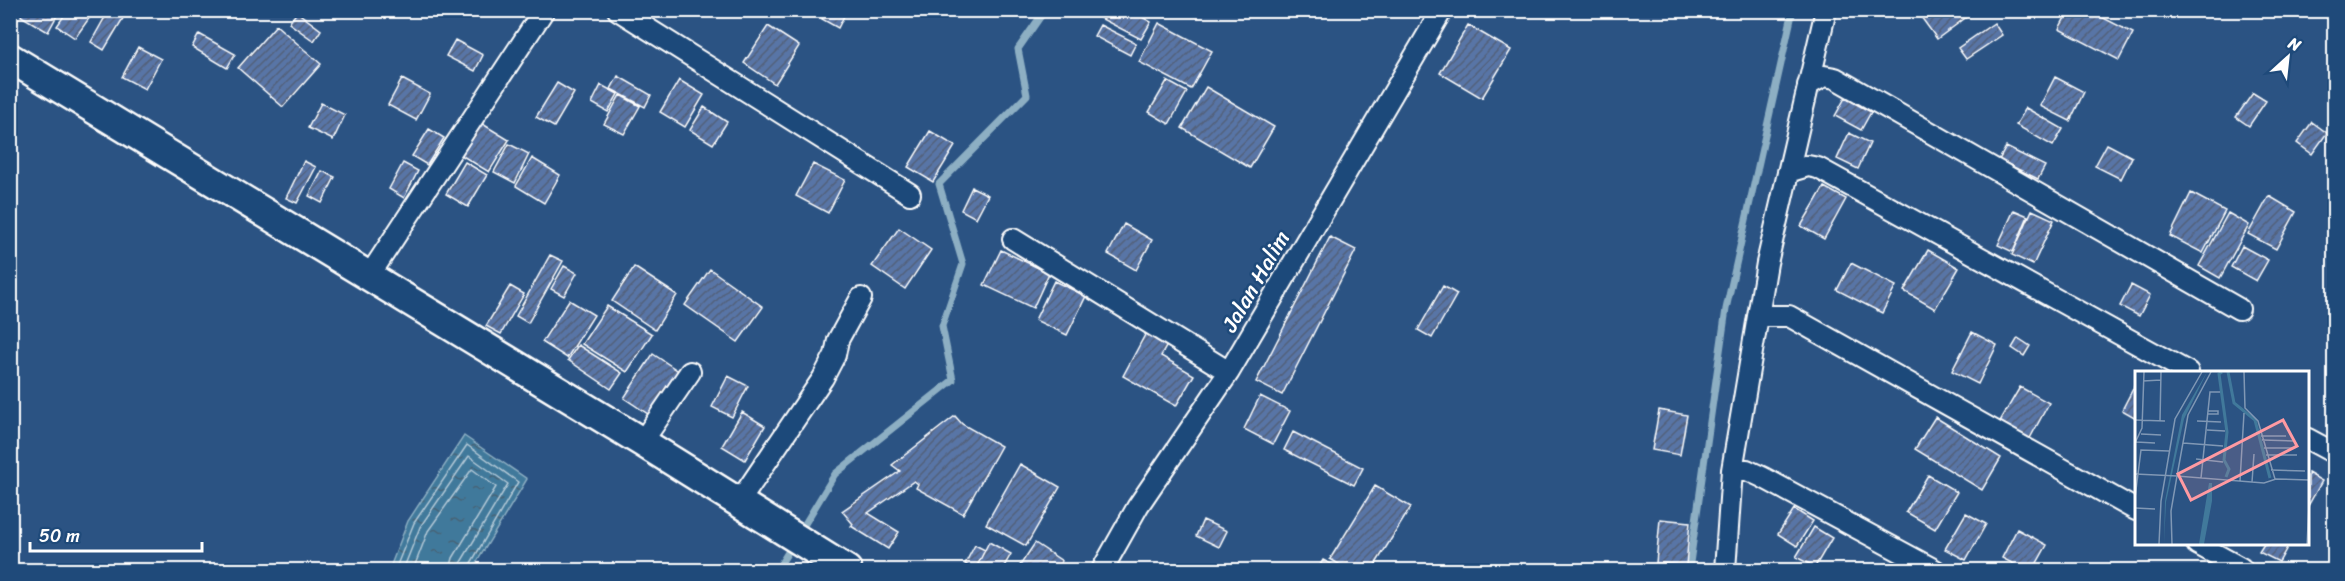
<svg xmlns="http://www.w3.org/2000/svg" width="2345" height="581" font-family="Sriracha,sans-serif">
<defs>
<pattern id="water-ripples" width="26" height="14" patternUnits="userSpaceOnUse" patternTransform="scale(1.5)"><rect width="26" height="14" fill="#41799b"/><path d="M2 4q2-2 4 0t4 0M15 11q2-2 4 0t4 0" fill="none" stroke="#466274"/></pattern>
<pattern id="building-hatch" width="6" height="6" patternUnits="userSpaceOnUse" patternTransform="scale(1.5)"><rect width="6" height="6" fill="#5975a6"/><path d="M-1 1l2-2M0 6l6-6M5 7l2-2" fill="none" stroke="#526079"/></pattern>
</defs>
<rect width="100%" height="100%" fill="#2b5383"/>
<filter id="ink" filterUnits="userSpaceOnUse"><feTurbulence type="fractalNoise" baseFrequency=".0167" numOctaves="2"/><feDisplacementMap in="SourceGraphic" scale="12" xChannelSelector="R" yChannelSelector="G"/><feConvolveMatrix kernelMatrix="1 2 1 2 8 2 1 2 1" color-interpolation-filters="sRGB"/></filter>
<g filter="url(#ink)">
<path fill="url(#water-ripples)" stroke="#8dafc3" stroke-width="1.5" d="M464 436 527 479 472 570H389L408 521Z"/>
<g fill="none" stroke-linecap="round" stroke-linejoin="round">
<path stroke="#b3c9d7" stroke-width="1.5" d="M395 570 414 523 467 445 518 482 467 570
M403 570 420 527 469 456 508 484 461 562 459 570
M413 570 428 531 472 469 496 487 453 558 450 570"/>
<path stroke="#8dafc3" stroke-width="7" d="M800 532 835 474 953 380 942 326 963 264 939 184 1027 95 1018 49 1045 10
M780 565 793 544
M1689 570 1726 309 1793 10"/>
</g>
<path fill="url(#building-hatch)" stroke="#fff" stroke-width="1.5" d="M24 10H60L48 32 21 16Z
M68 10H95L75 38 57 26Z
M109 10H128L104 50 91 42Z
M827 10H847L838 28 822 19Z
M1104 10H1130L1151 22 1141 39 1100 18Z
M1916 10H1976L1937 39Z
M2069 10H2088L2133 33 2119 60 2059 29Z
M297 12 321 30 314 41 289 23Z
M1159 23 1212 51 1191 89 1139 62Z
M1994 23 2002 35 1966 59 1958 48Z
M276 25 321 64 283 107 238 68Z
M1100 25 1136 43 1130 55 1094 36Z
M1468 25 1511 50 1482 98 1440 73Z
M768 26 799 46 775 84 744 63Z
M199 34 235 54 227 68 192 47Z
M455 40 483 55 475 71 446 56Z
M138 47 161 59 145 89 122 77Z
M618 76 651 95 645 107 611 89Z
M2055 77 2084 92 2070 121 2040 106Z
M402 79 430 94 416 120 388 105Z
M679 80 704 95 685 127 660 112Z
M1167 81 1187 92 1169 124 1149 112Z
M557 83 574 93 554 127 536 117Z
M601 85 618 94 608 112 592 103Z
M1206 87 1274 127 1250 168 1182 128Z
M2253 93 2266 101 2249 126 2236 117Z
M620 95 640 106 624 134 604 124Z
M1845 98 1871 112 1861 130 1835 116Z
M321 103 345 115 333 140 308 128Z
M704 107 727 122 713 144 690 130Z
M2026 108 2063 129 2053 146 2016 125Z
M476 120 509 140 489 172 456 152Z
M2312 122 2327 133 2312 154 2297 143Z
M429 129 444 138 427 165 412 156Z
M930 131 955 146 933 182 908 167Z
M1849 133 1870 143 1858 169 1837 159Z
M509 144 529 154 515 183 494 172Z
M2107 144 2132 157 2121 179 2095 166Z
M2006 147 2045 166 2038 179 1999 160Z
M532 158 560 175 544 203 516 186Z
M304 161 316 167 297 203 286 198Z
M465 162 487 175 468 207 446 194Z
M403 163 418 171 404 198 389 189Z
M813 164 845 180 828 213 796 196Z
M322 171 335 177 322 203 309 196Z
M972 187 988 195 976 218 961 210Z
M1824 187 1846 199 1824 239 1801 226Z
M2191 193 2225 211 2203 253 2170 236Z
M2269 196 2296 212 2276 249 2248 234Z
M2014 210 2028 216 2013 252 1998 245Z
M2032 210 2054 220 2033 265 2012 255Z
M2228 213 2249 225 2220 278 2199 266Z
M1124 224 1152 240 1136 270 1108 254Z
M899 228 931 250 905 289 872 266Z
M1330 237 1356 250 1282 395 1256 382Z
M2242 246 2268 260 2256 281 2231 267Z
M1001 250 1049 273 1033 308 984 285Z
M1928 250 1959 268 1935 309 1904 291Z
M550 255 563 261 528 323 516 316Z
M1851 263 1896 286 1882 313 1837 290Z
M564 266 577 273 564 296 551 289Z
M634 267 677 295 655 330 612 301Z
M710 269 763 307 738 342 685 305Z
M1054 281 1086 296 1067 335 1035 320Z
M2131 285 2150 295 2139 316 2120 306Z
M510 286 524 294 501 334 486 326Z
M1443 286 1457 294 1432 338 1418 330Z
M569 300 594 315 567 358 542 342Z
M607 306 652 334 627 372 582 344Z
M1972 332 1997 345 1978 384 1952 371Z
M1146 333 1167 345 1161 356 1194 375 1176 406 1123 376Z
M2018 338 2030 346 2024 356 2012 348Z
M578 345 622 373 611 389 568 360Z
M653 354 683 374 654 418 624 398Z
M728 376 748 386 732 417 712 407Z
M2136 383V418L2122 410Z
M2020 387 2049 403 2029 440 1999 423Z
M1260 396 1290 411 1273 444 1244 429Z
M1659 410 1687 415 1680 455 1652 450Z
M742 412 765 426 745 460 722 446Z
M955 416 962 424 1001 446 963 514 916 488 918 484 914 481 868 513 899 532 888 549 851 526 853 524 842 511 900 471 892 465Z
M1935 417 2001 458 1982 490 1915 449Z
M1293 432 1363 468 1354 485 1284 450Z
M1020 464 1060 487 1026 546 986 524Z
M2308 473 2322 481 2308 506Z
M1928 475 1957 492 1935 529 1906 512Z
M1375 486 1411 507 1372 570H1349L1330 559Z
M1794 509 1813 521 1797 546 1778 534Z
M1966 513 1986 524 1966 560 1945 549Z
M1660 519 1690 522 1686 565 1656 563Z
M1203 520 1227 531 1219 547 1196 536Z
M1814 527 1832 538 1815 567 1796 557Z
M2017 529 2047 545 2033 570H2025L2002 558Z
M989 542 1011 554 1002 570H975Z
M1035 543 1062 561 1056 570H1017Z
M2264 544H2289L2279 562 2259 552Z
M975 545 985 550 975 570 965 564Z
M1323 560 1342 570H1317Z"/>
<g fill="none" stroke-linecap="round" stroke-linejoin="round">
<g stroke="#fff" stroke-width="24">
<path id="minor" d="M618 10 910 194
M1808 85 1824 76 1835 78 2239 309
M1788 172 1808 166 1818 168 2188 372
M1013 239 1229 372
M369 276 544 10
M1759 316H1789L2136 510
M2308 439 2334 453
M642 442 690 372
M1732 470H1747L1762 477 1935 570
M739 502 823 378 835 355 838 340 861 298
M2197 544 2241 568
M1102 570 1138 506 1229 372 1442 10
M1725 570 1732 470 1767 263 1826 10"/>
</g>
<g stroke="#fff" stroke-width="33">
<path id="secondary" d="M10 58 642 442 847 570"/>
</g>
<use href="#minor" stroke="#1f4a7a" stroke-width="20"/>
<use href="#secondary" stroke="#1f4a7a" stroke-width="28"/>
</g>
</g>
<g text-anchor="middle" stroke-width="5" stroke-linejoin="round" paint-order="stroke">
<g font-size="22" fill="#fff" stroke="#1f4a7a">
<text transform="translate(1255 281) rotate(-60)" y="8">Jalan Halim</text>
</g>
</g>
<g transform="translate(2135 371)">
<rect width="174" height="174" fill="#2b5383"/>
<path d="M72 1 49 48 31 131 29 173 30 130 47 44ZM74 112H77V130L69 173H64Z" fill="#41799b"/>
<path fill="none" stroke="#41799b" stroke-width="3" d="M87 1 84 3 92 61 89 89 94 98 91 106M93 1 99 32 120 49 135 107"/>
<path fill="none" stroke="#8098b5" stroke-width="1.5" d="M109 1 110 37 123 50 140 108M8 10 26 9M73 43H83V40H73M0 49 30 50M25 50 26 1M62 50 86 51M72 59 90 60M6 63 26 64M126 65H151M127 69 159 70M1 71 20 72M0 72 7 57 9 1M48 72 88 75M129 77H157M131 84H162M61 88 88 91M136 99 170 100M0 103 42 105 53 44 76 1M66 107 75 21H85M105 110 109 42M117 111 119 83M0 127 6 79 34 80M0 137 20 138M24 173 26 130 40 48 67 1M37 173 36 140 42 105 129 112 141 108 174 109M172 173 174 135"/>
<path fill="#ff9aa2" fill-opacity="0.15" stroke="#ff9aa2" stroke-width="3" d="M148 49 162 75 56 129 43 103Z"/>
<rect width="174" height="174" fill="none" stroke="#fff" stroke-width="3"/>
</g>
<rect width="2345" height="581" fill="none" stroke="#1f4a7a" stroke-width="36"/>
<rect x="18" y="18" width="2309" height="545" fill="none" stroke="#fff" stroke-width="2" filter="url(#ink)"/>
<g transform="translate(2288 57) rotate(27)" stroke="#1f4a7a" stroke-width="4.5" paint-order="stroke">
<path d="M0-4.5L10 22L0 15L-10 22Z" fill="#ffffff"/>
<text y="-9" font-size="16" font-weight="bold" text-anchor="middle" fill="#ffffff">N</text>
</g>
<path d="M30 542v9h172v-9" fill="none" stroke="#ffffff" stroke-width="3"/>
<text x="39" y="542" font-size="18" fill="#ffffff" stroke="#1f4a7a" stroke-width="4.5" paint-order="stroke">50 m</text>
</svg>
